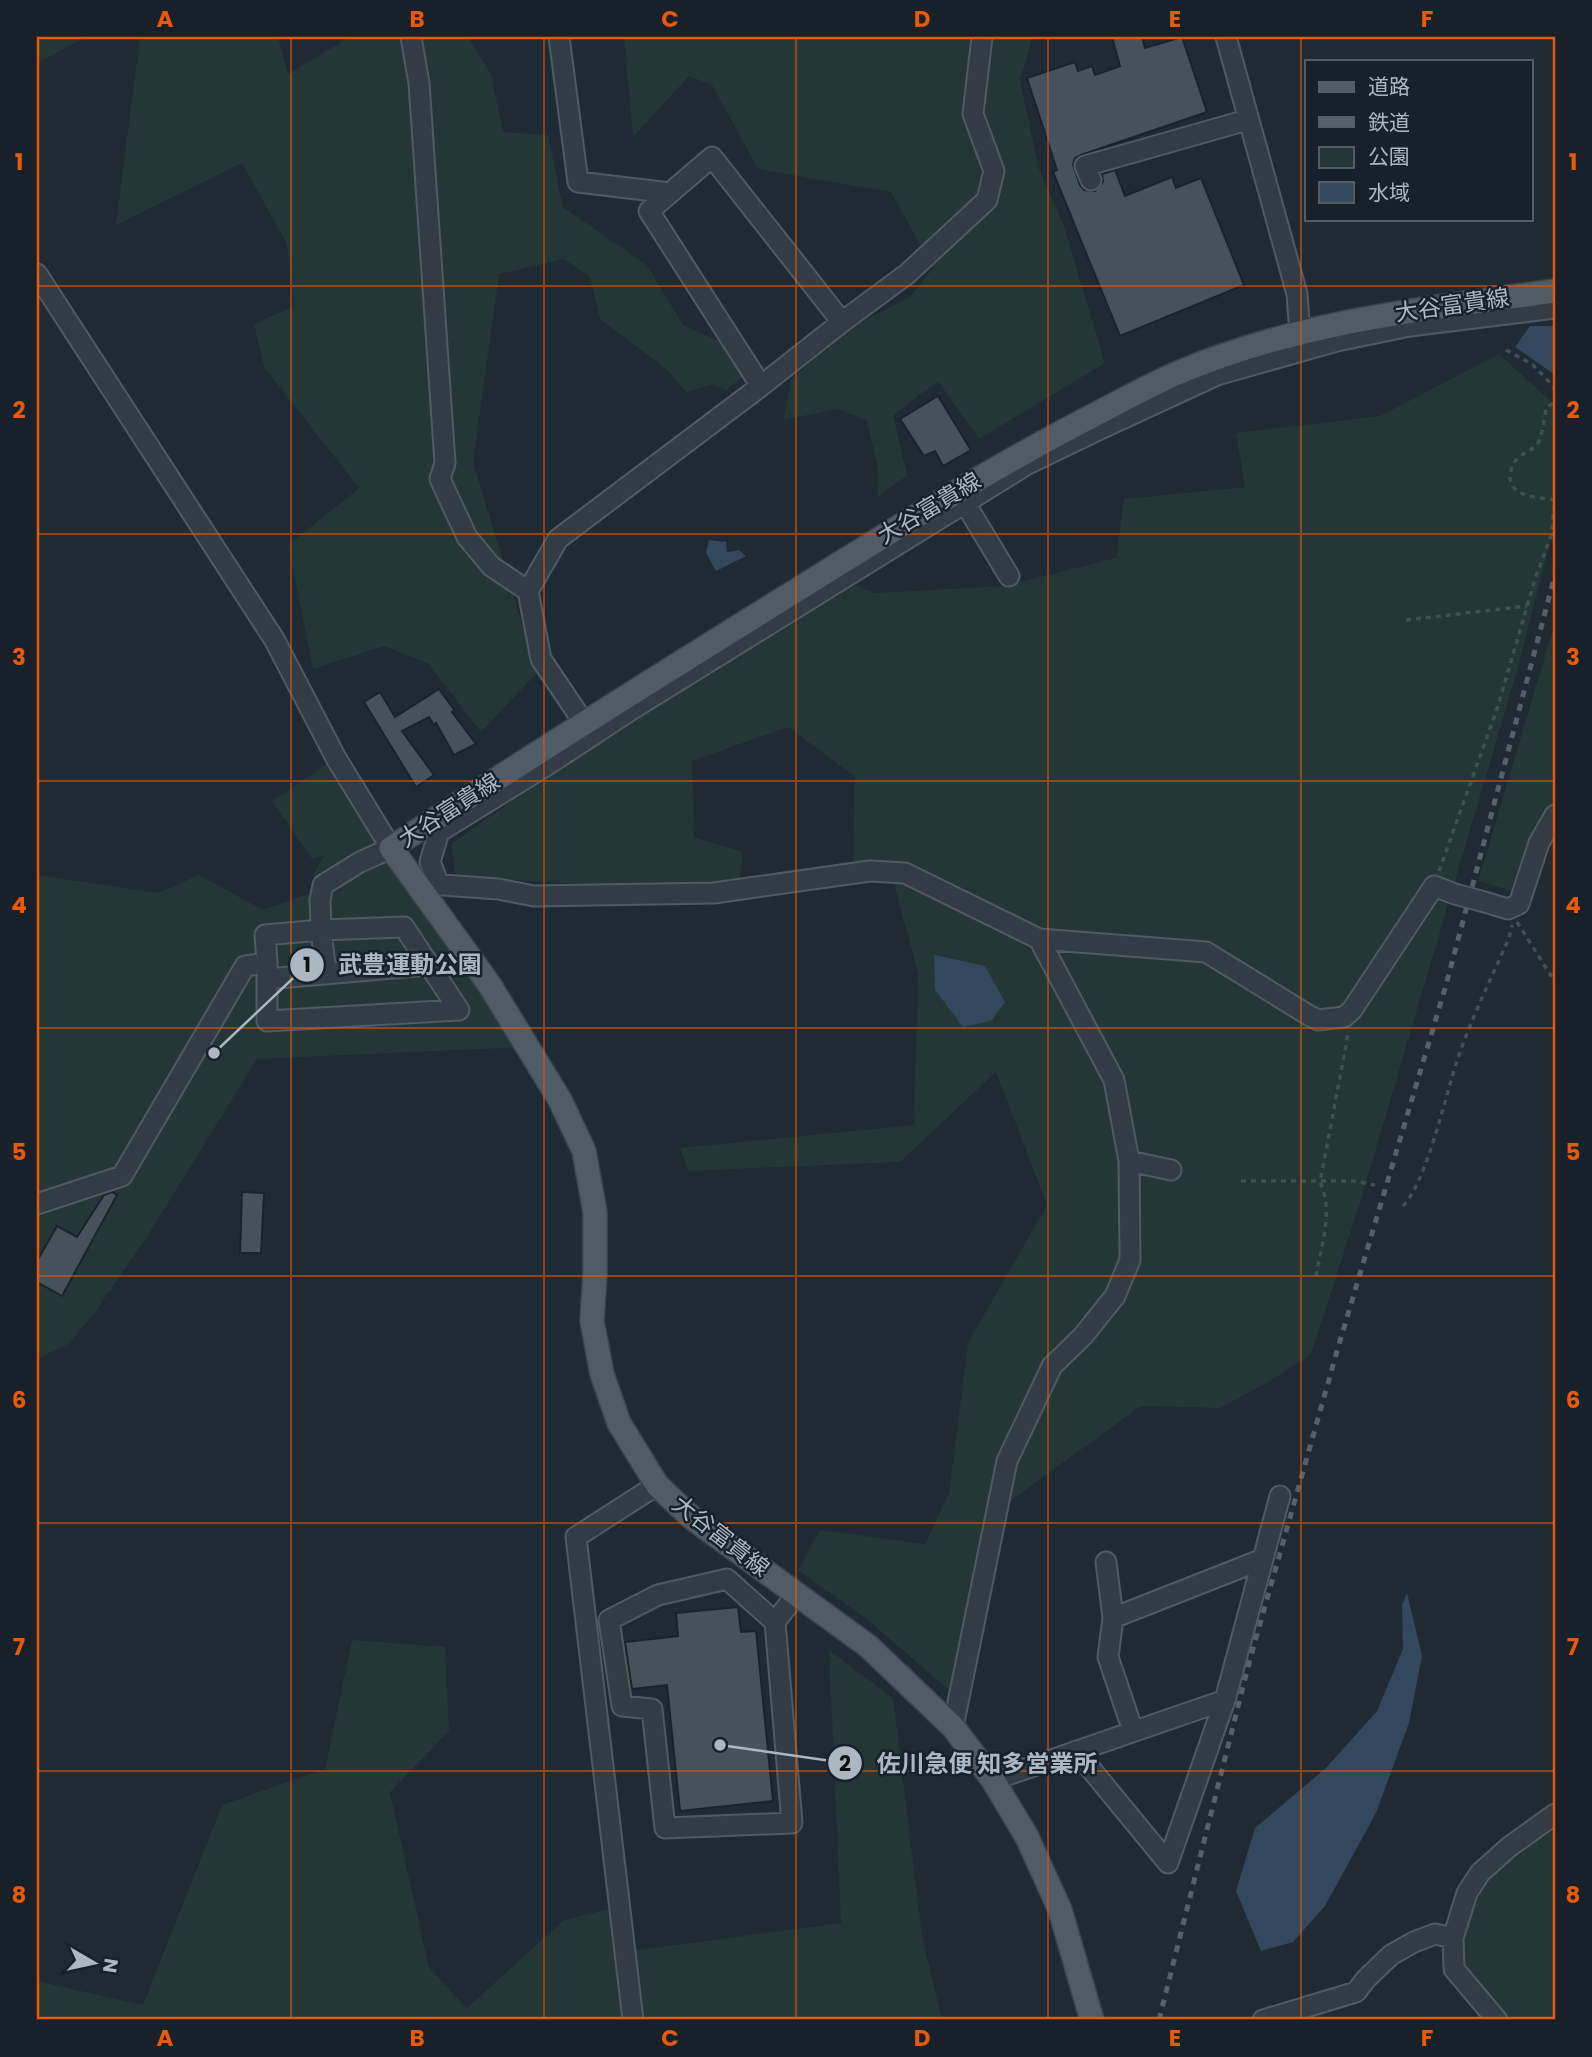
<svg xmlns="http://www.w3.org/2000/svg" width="1592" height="2057" font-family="Poppins,'Noto Sans JP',sans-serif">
<rect width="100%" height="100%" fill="#1f2a34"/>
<path fill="#223736" d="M37 37H87L37 63Z
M140 37H278L288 74 350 37H468L491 74 503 132 548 135 563 207 647 265 683 325 719 341 743 376 727 390 712 385 686 392 667 370 600 319 590 277 564 259 499 274 473 462 537 673 481 732 429 664 384 646 313 669 288 545 359 488 264 367 254 324 294 306 287 244 242 163 116 225Z
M624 37H1033L1020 80 1039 169 1064 226 1105 363 979 439 938 381 893 415 907 476 878 496 877 463 867 421 838 409 783 420 791 379 849 329 911 296 933 268 891 192 758 169 712 85 689 76 633 137Z
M1499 354 1555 405V523L1517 671 1360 1203 1311 1354 1269 1382 1220 1408 1141 1406 991 1515 952 1693 868 1620 798 1570 820 1530 925 1544 949 1493 968 1343 1047 1205 996 1072 900 1162 688 1171 680 1148 914 1125 918 974 894 883 853 865 855 777 788 727 692 761 694 837 743 852 739 884H577L456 876 451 844 626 720 854 585 876 593 1004 586 1116 558 1124 499 1245 487 1236 433 1380 416Z
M1555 623V804L1543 814 1513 891 1478 881Z
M336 758 527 1047 257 1059 147 1237 95 1312 70 1343 37 1359V875L158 893 199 875 263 910 311 893 314 873 324 856 312 859 272 801Z
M352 1640 445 1647 449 1731 390 1792 429 1968 467 2008 564 1920 610 1909 638 1950 841 1923 829 1650 893 1698 922 1935 942 2020H37V1981L143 2005 222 1805 325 1769Z
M1555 1825V2020H1510L1465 1965 1463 1937 1475 1898 1485 1881 1514 1855Z"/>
<path fill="#33485c" d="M1530 326H1555V375L1515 347Z
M709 540 726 542 727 552 739 550 746 556 716 571 706 553Z
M934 955 985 966 1005 1002 991 1021 963 1027 935 990Z
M1407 1593 1422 1656 1409 1723 1376 1813 1325 1906 1293 1942 1261 1951 1236 1891 1255 1828 1326 1768 1377 1711 1403 1649 1402 1605Z"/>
<path fill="#45525e" stroke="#1a232b" stroke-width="2" d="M1112 37H1142L1145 48 1182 37 1207 112 1081 155 1075 158 1073 165 1080 185 1084 190 1095 191 1103 182 1102 174 1115 170 1125 196 1172 177 1176 188 1201 178 1244 285 1120 336 1053 172 1057 170 1027 78 1075 62 1078 71 1092 66 1095 75 1120 66Z
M938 396 971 450 943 466 935 451 924 456 900 419Z
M439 689 455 711 452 712 476 744 454 755 436 723 434 725 429 717 402 731 434 775 416 787 364 702 380 692 395 717Z
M112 1192 117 1195 62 1296 37 1282V1261L57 1226 77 1237 104 1195Z
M242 1192 264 1193 261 1253H240Z
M738 1607 741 1632 756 1631 773 1801 680 1811 667 1685 632 1689 625 1642 678 1636 676 1613Z"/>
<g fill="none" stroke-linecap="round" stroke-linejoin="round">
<g stroke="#505a63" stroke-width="23">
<path id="minor" d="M411 37 419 83 445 463 440 479 467 537 491 566 528 591
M559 37 578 182 670 193 649 211 761 386
M1226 37 1297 294 1300 334
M1091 180 1085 166 1247 120
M670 193 712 157 842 322
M37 274 274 639 336 758 391 848 360 862 323 885 320 900 321 930 265 935 267 963 245 966 122 1176 37 1204
M959 493 1009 576
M584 723 541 659 528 591 558 539 761 386 842 322 907 274 987 200 994 171 973 114 982 37
M429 884 498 889 534 896 714 893 870 871 905 873 1039 939 1206 952 1310 1016 1318 1020 1344 1017 1352 1010 1434 886 1455 894
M439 885 430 862 439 832 552 762 631 710 1026 465 1094 432 1217 375 1337 341 1410 326 1555 308
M1481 901 1508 909 1519 904 1539 843 1555 815
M267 963V1021L459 1010 404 927 321 930 326 974
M267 979 428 965
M1129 1161 1171 1170
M1106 1562 1113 1618 1108 1657 1133 1731
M1113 1618 1263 1559
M775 1622 727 1579 658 1595 609 1620 622 1706 652 1709 665 1828 792 1823 775 1622 797 1594
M953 1727 1007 1461 1052 1366 1083 1336 1115 1296 1130 1260 1129 1161 1114 1080 1039 939
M1076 1751 1168 1863 1225 1700 1280 1496
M993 1780 1225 1700
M633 2020 576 1537 657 1485
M1263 2020 1356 1992 1366 1979 1391 1955 1414 1942 1435 1934 1453 1938
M1497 2020 1454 1969 1453 1938 1467 1893 1480 1873 1509 1847 1555 1814"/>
</g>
<g stroke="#3c454e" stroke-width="26">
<path id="major" d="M1092 2020 1060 1910 1027 1837 993 1780 953 1727 868 1646 692 1518 657 1485 619 1423 602 1374 592 1321 595 1274V1212L584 1151 560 1100 489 984 391 848C532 755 675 666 818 577 911 519 1004 461 1102 411 1127 398 1152 384 1178 373 1297 322 1428 308 1555 291"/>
</g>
<path stroke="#3f5253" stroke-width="3.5" stroke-dasharray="5 5" stroke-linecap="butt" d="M1506 350 1532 364 1555 388
M1406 620 1527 606
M1439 871 1497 709 1535 579 1551 536 1555 500C1539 497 1512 498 1510 478 1510 471 1513 462 1518 458 1525 451 1534 451 1539 441 1543 431 1544 419 1546 409L1554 402 1555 399
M1517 922 1555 982
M1241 1181H1354L1375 1185
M1403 1206C1427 1181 1445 1097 1457 1061 1471 1019 1491 979 1509 938L1512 925
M1316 1276C1321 1246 1334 1211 1320 1182L1348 1035"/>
<use href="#minor" stroke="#333c45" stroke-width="19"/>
<use href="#major" stroke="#505b65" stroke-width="23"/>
<path stroke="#54616c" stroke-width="5" stroke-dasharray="7 7" stroke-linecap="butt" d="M1159 2020 1249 1663 1337 1351 1446 985 1555 575"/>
<g stroke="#505a63" stroke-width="23" stroke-linecap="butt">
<path id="minor-bridge" d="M1455 894 1481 901"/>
</g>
<use href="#minor-bridge" stroke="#333c45" stroke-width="19"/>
</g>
<path fill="none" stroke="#e8590c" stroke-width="2" stroke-opacity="0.55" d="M291 37V2020M544 37V2020M796 37V2020M1048 37V2020M1301 37V2020M37 286H1555M37 534H1555M37 781H1555M37 1028H1555M37 1276H1555M37 1523H1555M37 1771H1555"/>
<g text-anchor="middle" stroke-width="5" stroke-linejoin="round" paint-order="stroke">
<g font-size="23" fill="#acb7c2" stroke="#182129">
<text transform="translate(1452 305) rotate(-8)" y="8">大谷富貴線</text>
<text transform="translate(929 508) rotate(-31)" y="8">大谷富貴線</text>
<text transform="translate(449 810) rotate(-33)" y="8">大谷富貴線</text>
<text transform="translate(721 1536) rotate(38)" y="8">大谷富貴線</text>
</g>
</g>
<path fill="none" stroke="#acb7c2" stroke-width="2.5" d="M214 1053L307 965M720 1745L845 1763"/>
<g fill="#acb7c2" stroke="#182129" stroke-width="2.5">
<circle cx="214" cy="1053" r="7"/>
<circle cx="720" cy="1745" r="7"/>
<circle cx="307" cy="965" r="18"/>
<circle cx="845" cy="1763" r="18"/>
</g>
<g font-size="21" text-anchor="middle" font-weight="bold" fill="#111">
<text x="307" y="972">1</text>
<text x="845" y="1771">2</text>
</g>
<g font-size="24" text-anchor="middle" font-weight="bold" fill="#acb7c2" stroke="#182129" stroke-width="5" stroke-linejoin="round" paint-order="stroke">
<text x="410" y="973">武豊運動公園</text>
<text x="987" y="1772">佐川急便 知多営業所</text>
</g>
<rect width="1592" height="2057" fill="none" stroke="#182129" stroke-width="77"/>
<rect x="1305" y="60" width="228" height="161" fill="#182129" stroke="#535d66" stroke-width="2"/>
<rect x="1319" y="82" width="35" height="10" fill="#505b65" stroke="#535d66" stroke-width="2"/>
<text x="1368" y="94" font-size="21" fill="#acb7c2">道路</text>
<rect x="1319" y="117" width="35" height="10" fill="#54616c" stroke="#535d66" stroke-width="2"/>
<text x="1368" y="130" font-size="21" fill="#acb7c2">鉄道</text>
<rect x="1319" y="147" width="35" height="21" fill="#223736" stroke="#535d66" stroke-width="2"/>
<text x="1368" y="164" font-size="21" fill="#acb7c2">公園</text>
<rect x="1319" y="182" width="35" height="21" fill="#33485c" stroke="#535d66" stroke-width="2"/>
<text x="1368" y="200" font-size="21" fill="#acb7c2">水域</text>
<g transform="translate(94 1963) rotate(99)" stroke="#182129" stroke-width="5" paint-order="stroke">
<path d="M0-5L12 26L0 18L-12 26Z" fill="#acb7c2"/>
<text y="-10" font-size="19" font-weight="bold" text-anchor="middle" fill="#acb7c2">N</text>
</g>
<rect x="38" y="38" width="1516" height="1980" fill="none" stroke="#e8590c" stroke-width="2.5"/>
<g font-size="23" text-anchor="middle" font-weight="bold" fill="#e8590c">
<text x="165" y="27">A</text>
<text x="417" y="27">B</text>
<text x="670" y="27">C</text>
<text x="922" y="27">D</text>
<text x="1175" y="27">E</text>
<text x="1427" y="27">F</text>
<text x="19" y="170">1</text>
<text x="1573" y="170">1</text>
<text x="19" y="418">2</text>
<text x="1573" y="418">2</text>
<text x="19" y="665">3</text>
<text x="1573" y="665">3</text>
<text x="19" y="913">4</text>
<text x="1573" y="913">4</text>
<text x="19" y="1160">5</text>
<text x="1573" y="1160">5</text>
<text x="19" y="1408">6</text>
<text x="1573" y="1408">6</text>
<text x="19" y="1655">7</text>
<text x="1573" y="1655">7</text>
<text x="19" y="1903">8</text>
<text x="1573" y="1903">8</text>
<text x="165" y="2046">A</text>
<text x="417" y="2046">B</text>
<text x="670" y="2046">C</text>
<text x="922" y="2046">D</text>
<text x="1175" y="2046">E</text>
<text x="1427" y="2046">F</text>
</g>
</svg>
